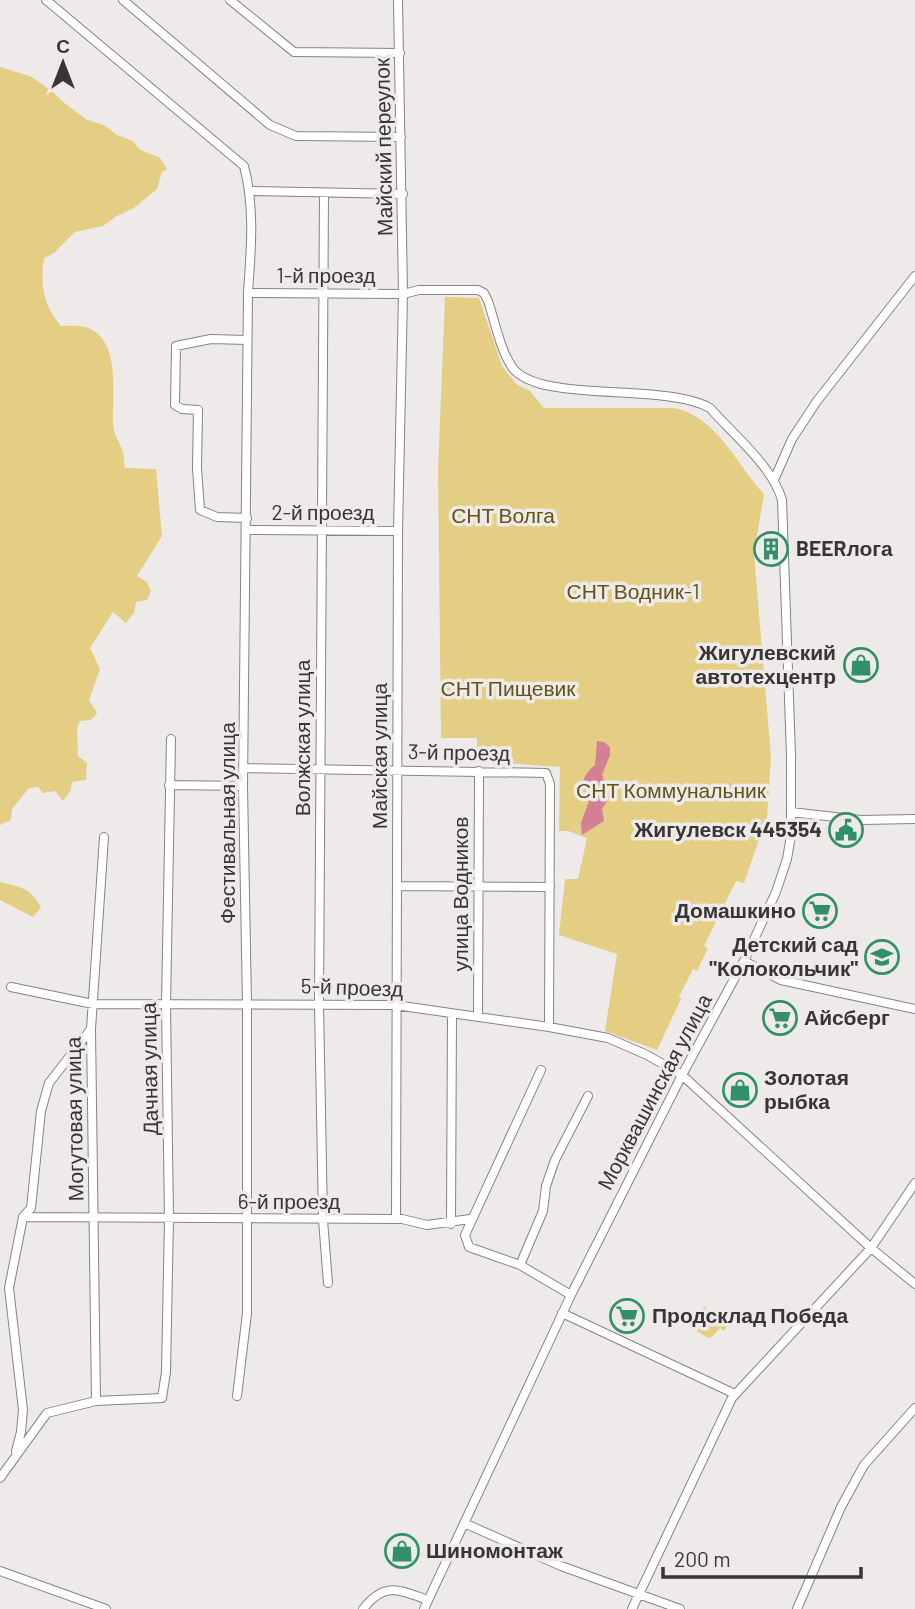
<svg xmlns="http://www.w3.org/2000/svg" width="915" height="1609" font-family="Barlow,sans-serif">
<rect width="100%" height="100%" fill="#eeeae9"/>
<path fill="#e3ce83" d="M0 67 30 76 52 91 63 102 87 120 104 125 117 135 133 141 139 149 160 158 167 169 162 172 157 189 134 208 115 217 103 226 75 232 54 253 44 258C40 285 43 305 61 326 70 326 80 325 88 328 121 340 112 395 113 422 113 434 119 441 123 452 124 456 124 463 125 468L156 469 162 536 137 576 147 582 151 591 147 600 136 602 134 613 126 623 113 612 90 648 100 669 89 700 97 713 91 720 80 721 77 728 78 756 87 763 86 780 72 782 71 790 63 801 55 791 43 793 38 787 29 788 12 809 11 820 0 825Z
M445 297 479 298 502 366 516 384 530 391 544 408H673C716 415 736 464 764 494L754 554 771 757 767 817 744 883 736 881 704 946 708 948 697 971 693 969 679 997 681 999 657 1050 605 1031 617 954 559 935 565 879H578L587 838 568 831H559L560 767 477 761V738H441L438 469Z
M0 882C20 887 30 887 41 907L33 917 0 900Z
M704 1306 727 1325 724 1331 720 1328 712 1337 708 1338 694 1329 699 1327 703 1316 701 1312Z"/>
<path fill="#d38095" d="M597 741 604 742 610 747V755L602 775 610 797 602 809 604 821 582 835 581 823 592 793 582 788C583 777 587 772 595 765Z"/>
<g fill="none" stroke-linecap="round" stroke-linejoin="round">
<g stroke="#868382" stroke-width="10">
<path id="street" d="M46 0 244 166C255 207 251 250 248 293L243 786 247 1004V1313L237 1396
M123 0 270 125 296 136 401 137
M230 0 294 52 400 53
M251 191 403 194
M324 194 319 1004 323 1220 328 1283
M248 293 403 294 419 290H478L484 293 488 301C495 322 500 349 512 367 537 404 664 382 710 408 733 434 773 467 782 500L791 755V836L787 859 776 892 744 961 682 1075 571 1295 424 1609
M774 480 792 439 817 401 915 276
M247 518 217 517 200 510 197 468 198 410 182 409 175 405 176 346 211 339 247 340
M247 530 398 531
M244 768 546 773 550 784 549 1027
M169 785 243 786
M791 812 861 820 915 819
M397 886 550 887
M744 961 781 980 915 1009
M11 987 93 1004 395 1005 549 1027 608 1038 647 1055 682 1075 871 1248 915 1284
M478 1016 479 771
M541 1070 465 1235 469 1247 520 1265 571 1295
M23 1217 402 1219 427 1225 470 1219
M396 1219 398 531 403 294 398 0
M451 1224 452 1014
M520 1265 543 1211 546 1186 555 1160 588 1096
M562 1313 735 1394
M96 1401 91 1029 104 837
M16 1451 21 1432 23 1410 9 1288 23 1217 31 1208 41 1111 49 1083 91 1029
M0 1478 47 1413 96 1401 162 1398 166 1372 169 1219 166 1005 171 739
M464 1523 561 1566 680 1609
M0 1571 106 1609
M363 1609C385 1581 399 1590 428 1600
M632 1609 732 1398 871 1248 915 1183
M797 1609 841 1507 864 1465 915 1408"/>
</g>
<use href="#street" stroke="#fff" stroke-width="8"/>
</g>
<defs>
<g id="building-ring" transform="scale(1.75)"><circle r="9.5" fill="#eeeae9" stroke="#319069" stroke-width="1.5"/><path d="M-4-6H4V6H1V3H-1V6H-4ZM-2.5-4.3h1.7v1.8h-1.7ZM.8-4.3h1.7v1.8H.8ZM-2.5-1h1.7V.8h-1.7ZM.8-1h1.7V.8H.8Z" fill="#319069"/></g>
<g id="shop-ring" transform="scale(1.75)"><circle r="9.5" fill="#eeeae9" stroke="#319069" stroke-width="1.5"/><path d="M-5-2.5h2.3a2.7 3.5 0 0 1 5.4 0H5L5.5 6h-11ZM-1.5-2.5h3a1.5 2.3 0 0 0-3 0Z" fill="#319069"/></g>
<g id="civic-ring" transform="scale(1.75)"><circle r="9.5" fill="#eeeae9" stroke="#319069" stroke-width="1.5"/><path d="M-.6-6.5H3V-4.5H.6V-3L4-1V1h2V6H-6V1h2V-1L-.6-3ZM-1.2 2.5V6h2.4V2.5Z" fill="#319069"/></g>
<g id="supermarket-ring" transform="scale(1.75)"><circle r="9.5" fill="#eeeae9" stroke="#319069" stroke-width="1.5"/><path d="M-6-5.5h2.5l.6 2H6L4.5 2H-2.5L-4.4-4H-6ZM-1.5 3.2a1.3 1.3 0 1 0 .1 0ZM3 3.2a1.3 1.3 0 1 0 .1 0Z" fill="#319069"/></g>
<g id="school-ring" transform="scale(1.75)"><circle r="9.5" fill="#eeeae9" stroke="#319069" stroke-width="1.5"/><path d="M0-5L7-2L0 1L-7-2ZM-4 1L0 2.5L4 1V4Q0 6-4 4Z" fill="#319069"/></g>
</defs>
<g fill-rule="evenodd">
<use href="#building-ring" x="771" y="549"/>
<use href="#shop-ring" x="861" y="665"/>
<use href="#civic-ring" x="846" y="830"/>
<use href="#supermarket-ring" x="820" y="911"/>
<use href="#school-ring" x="882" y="957"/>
<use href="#supermarket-ring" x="780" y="1018"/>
<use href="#shop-ring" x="740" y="1090"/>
<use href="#supermarket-ring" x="627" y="1316"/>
<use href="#shop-ring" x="402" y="1551"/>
</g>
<g text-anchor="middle" stroke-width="7" stroke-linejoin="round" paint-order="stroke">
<g font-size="21" fill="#373635" stroke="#eeeae9">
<text transform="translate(384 147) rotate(-91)" y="7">Майский переулок</text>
<text x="326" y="283">1-й проезд</text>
<text x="323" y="520">2-й проезд</text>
<text transform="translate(303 738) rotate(-90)" y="7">Волжская улица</text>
<text transform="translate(459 753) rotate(1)" y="7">3-й проезд</text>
<text transform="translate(380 756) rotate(-90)" y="7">Майская улица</text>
<text transform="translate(228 823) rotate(-90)" y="7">Фестивальная улица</text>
<text transform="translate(461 894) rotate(-90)" y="7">улица Водников</text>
<text transform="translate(352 988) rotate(2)" y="7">5-й проезд</text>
<text transform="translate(150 1069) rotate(-91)" y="7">Дачная улица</text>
<text transform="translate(655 1092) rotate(-62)" y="7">Морквашинская улица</text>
<text transform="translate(75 1119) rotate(-91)" y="7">Могутовая улица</text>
<text x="289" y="1209">6-й проезд</text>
</g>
<g font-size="21" fill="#635315" stroke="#eeeae9">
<text x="503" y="523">СНТ Волга</text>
<text x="633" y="599">СНТ Водник-1</text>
<text x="508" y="696">СНТ Пищевик</text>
<text x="671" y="798">СНТ Коммунальник</text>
</g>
<g font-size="21" font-weight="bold" fill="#373635" stroke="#eeeae9" text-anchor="start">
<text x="796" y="556">BEERлога</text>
<text x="836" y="660" text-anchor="end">Жигулевский<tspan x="836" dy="24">автотехцентр</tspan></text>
<text x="822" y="837" text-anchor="end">Жигулевск 445354</text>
<text x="796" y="918" text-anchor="end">Домашкино</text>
<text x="858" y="952" text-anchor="end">Детский сад<tspan x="858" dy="24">"Колокольчик"</tspan></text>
<text x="804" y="1025">Айсберг</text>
<text x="764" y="1085">Золотая<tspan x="764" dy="24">рыбка</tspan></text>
<text x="652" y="1323">Продсклад Победа</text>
<text x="426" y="1558">Шиномонтаж</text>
</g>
</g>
<g transform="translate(63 63)" stroke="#eeeae9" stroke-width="5" paint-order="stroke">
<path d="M0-5L12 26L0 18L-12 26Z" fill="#373635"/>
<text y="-10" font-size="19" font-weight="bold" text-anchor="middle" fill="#373635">С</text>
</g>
<path d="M663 1567v10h198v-10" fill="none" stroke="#373635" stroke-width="3.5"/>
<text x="674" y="1567" font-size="21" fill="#373635" stroke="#eeeae9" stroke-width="5" paint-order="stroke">200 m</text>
</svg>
